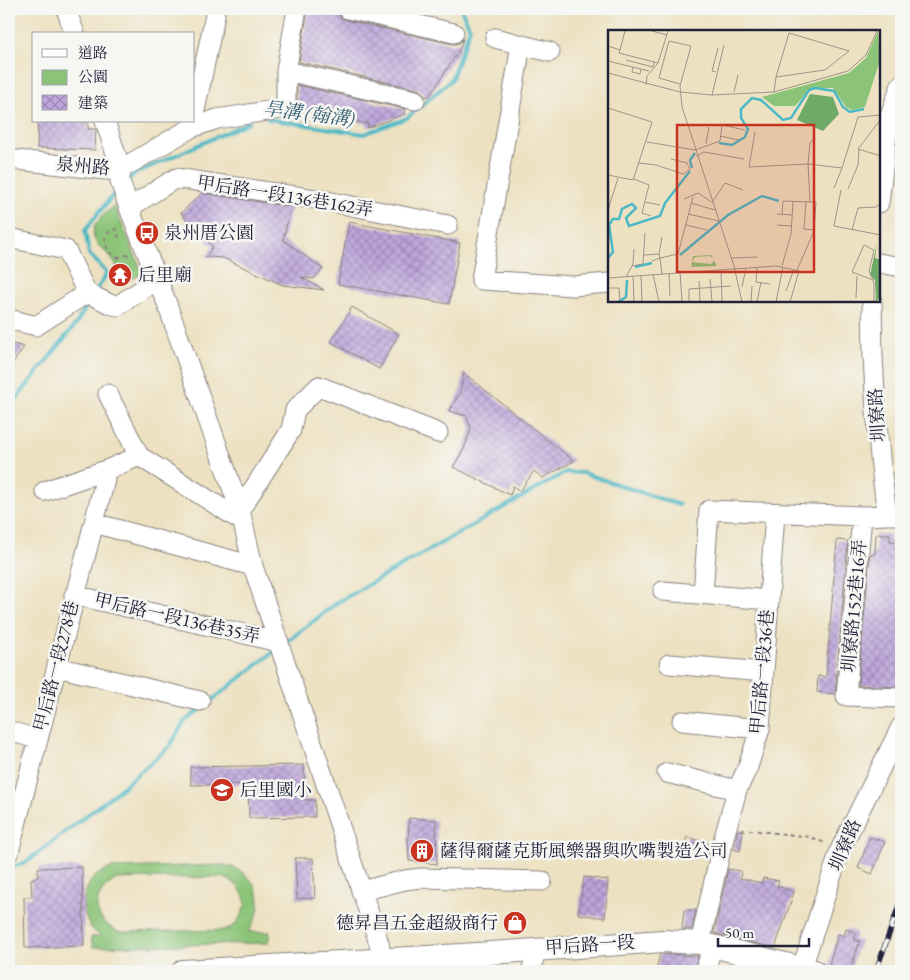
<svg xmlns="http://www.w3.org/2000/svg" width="910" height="980" font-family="'EB Garamond','Noto Serif TC',serif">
<defs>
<pattern id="building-cross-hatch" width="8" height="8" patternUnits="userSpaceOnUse" patternTransform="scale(1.25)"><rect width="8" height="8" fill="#bea5dc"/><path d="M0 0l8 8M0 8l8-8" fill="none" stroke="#9a86b4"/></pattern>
</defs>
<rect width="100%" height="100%" fill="#f6f6f2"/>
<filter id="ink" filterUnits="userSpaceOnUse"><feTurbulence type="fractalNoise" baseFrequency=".02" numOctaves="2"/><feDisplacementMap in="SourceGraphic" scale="10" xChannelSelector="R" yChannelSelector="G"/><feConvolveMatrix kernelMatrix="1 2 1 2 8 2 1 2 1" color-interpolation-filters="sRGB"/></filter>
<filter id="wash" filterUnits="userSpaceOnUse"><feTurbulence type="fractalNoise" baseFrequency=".0096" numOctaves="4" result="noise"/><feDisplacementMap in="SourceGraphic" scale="20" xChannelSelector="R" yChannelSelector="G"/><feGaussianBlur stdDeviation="1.12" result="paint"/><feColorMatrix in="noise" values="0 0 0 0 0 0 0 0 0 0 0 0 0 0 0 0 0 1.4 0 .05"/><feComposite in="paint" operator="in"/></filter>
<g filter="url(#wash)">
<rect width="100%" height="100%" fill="#ede1c1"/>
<path fill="#8bc478" stroke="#56735a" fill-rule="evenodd" d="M114 206 143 274 125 281 118 275C119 254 85 246 95 226 99 218 107 212 114 206Z
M225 865C259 873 269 905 248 932H270L268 943 93 947 91 937 102 936C82 928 79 898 91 881 96 875 103 871 111 868ZM221 877C236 881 243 890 246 904L237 923 227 930 119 932C91 919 89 895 117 879Z"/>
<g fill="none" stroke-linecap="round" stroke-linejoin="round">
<path stroke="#4bb8c5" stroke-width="4" d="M268 119 364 134 407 118 451 80 470 28 461 9
M128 180 134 174 249 122
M96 291 107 273 89 254 85 230 117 190
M9 408 76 324 89 302
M285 643 338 602 566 472 583 473 679 505
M9 868 25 863 118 791 169 747 184 722 276 650"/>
</g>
<g id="blocks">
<path fill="url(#building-cross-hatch)" d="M308 9H317L338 13 341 18 346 20 452 44H458L463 39 458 52 429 97 425 96 422 91 417 89 299 62Z
M297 85 405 109V114L367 128 368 124 297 108Z
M38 121H88V129H96L95 150 37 148Z
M202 193 291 207 283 240 323 269 314 279 301 277 324 290 283 285 223 258 206 257 213 246 186 225 188 222 181 213Z
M349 222 460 243 449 304 338 284Z
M352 307 399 334 379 369 331 342Z
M9 343 24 347 9 369Z
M464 373 574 461 543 478 534 471 520 491 513 486 510 495 453 467 464 449 471 429 467 416 449 411 460 392Z
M876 534H890V541L901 542V687L858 685 870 554H875Z
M837 540 848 541 835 694 817 692 818 676 826 677Z
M304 765 305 800H315V817L249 818 248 784 191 785 190 767Z
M409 818 436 820 437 864 409 861 408 840Z
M738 830 743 831 740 851 733 849Z
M687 837 711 844 709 853 684 846Z
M870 837 885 842 872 874 858 868Z
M295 858H313L315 898 297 899Z
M82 867 84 946 25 948 24 897H32L31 879 38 877V868Z
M728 869 741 871 740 878 762 883 763 878 779 881 777 886 794 892 775 948 714 933Z
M584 877 608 880 605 918 578 914Z
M684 910H696L692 929H682Z
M846 929 856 933 854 940 860 941 850 971H827L838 934 844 936Z
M660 954 698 956 694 971H656Z"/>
</g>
</g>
<g filter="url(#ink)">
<use href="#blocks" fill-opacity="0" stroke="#88827e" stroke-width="1"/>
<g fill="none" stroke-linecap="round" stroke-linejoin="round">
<g stroke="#88827e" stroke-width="21">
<path id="minor" d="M66 9 75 34
M348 9 454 33
M495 38 550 52
M521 45 481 280 573 286 609 283
M286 71 415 100
M194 115 215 15
M105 121 121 169 120 181 129 208 166 301 240 510 253 566 379 943 384 971
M9 159 106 170 121 169 191 128 217 119 286 108V71L297 9
M879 203 889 118 901 85
M129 208 176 178 322 200 448 225
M9 238 66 250 87 293
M879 263 901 267
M87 293 110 304 117 306 158 279
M872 301C872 372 877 444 887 515H901
M9 319 36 326 87 293
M108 394 139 456
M45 491 109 469 139 456 242 521
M240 510 291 430 295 410 319 386 438 433
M862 516 846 696 901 698
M94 523 253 566
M663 591 769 600
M703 594 709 510 862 516 887 515
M74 595 279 642
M669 664 764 672
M57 667 200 701
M682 721 760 729
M9 731 37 739
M667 773 737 790
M9 852 105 480
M361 891 405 880 421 878 542 881
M700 943 722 845 737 790 748 767 760 729 775 513
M802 968 840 850 901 727
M458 971 461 955
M532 971 535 949
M705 971 709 958V945"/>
</g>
<g stroke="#88827e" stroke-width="24">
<path id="major" d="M183 971 461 955 663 941 700 943 814 971"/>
</g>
<path stroke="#88827e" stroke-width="2" stroke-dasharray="4 4" stroke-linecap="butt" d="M119 238 116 229 111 230 105 237C106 260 119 252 124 265 126 270 124 275 127 280
M117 257 132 254
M741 829 811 837 827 844"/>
<use href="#minor" stroke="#fff" stroke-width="19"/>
<use href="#major" stroke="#fff" stroke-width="22"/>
<g stroke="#22223b" stroke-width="5.5">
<path id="rail" d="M876 971 901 900"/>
</g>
<use href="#rail" stroke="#f6f6f2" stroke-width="4" stroke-dasharray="11" stroke-linecap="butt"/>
</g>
</g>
<defs>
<g id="bus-disc" transform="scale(1.25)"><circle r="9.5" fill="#c8321e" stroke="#f6f6f2"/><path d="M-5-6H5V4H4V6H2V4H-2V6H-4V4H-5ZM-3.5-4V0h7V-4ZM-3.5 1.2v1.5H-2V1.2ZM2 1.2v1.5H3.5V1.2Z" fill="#fff"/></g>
<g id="temple-disc" transform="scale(1.25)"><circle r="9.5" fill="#c8321e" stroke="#f6f6f2"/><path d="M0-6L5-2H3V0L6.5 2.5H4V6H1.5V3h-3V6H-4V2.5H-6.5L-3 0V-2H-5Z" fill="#fff"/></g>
<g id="school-disc" transform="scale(1.25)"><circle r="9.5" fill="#c8321e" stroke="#f6f6f2"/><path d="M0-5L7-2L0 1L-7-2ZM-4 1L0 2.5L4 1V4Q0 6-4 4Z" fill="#fff"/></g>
<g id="building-disc" transform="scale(1.25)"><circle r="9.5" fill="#c8321e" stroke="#f6f6f2"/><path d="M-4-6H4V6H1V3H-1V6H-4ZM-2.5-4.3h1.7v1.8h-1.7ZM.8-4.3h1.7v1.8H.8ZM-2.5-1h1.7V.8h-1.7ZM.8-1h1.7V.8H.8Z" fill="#fff"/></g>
<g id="shop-disc" transform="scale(1.25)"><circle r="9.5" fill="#c8321e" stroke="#f6f6f2"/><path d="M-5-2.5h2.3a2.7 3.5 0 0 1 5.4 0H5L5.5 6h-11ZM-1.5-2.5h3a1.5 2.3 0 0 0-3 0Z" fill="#fff"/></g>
</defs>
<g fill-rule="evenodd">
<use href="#bus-disc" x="147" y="233"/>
<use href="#temple-disc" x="120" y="275"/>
<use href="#school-disc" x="222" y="790"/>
<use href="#building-disc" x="422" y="851"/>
<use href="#shop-disc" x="515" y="923"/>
</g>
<g text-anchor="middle" stroke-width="5" stroke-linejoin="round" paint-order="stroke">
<g font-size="18" fill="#22223b" stroke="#f6f6f2">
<text transform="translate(83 166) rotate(5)" y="6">泉州路</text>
<text transform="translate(285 196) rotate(9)" y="6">甲后路一段136巷162弄</text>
<text transform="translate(877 415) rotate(-94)" y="6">圳寮路</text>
<text transform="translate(854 606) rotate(-85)" y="6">圳寮路152巷16弄</text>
<text transform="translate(177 618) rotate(13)" y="6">甲后路一段136巷35弄</text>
<text transform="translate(56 666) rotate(-76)" y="6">甲后路一段278巷</text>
<text transform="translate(762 672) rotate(-85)" y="6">甲后路一段36巷</text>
<text transform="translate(845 845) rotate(-67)" y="6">圳寮路</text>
<text transform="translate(590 945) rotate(-4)" y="6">甲后路一段</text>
</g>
<g font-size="18" fill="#22223b" stroke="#f6f6f2" text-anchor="start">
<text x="164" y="239">泉州厝公園</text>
<text x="138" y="281">后里廟</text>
<text x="240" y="796">后里國小</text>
<text x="440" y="857">薩得爾薩克斯風樂器與吹嘴製造公司</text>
<text x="498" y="929" text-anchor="end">德昇昌五金超級商行</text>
</g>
<g font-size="19" font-style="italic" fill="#325e72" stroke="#f6f6f2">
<text transform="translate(309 113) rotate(7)" y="7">旱溝 (翰溝)</text>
</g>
</g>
<g transform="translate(608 30)">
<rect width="272" height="272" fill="#ede1c1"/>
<path d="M202 64 225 67 231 84 215 101 189 90ZM269 213 267 228 273 230 272 267 268 272 267 250 262 245Z" fill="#70aa68"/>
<path d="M270 1 272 30 257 77 244 80 238 77 225 58H203L187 76H166L154 67 241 43 258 28ZM103 225 109 236 83 237 85 226ZM102 226 106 230 103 234 84 232 87 227Z" fill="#8bc478" fill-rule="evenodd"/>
<path fill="none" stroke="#4bb8c5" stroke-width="2.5" d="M111 113 124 115 137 107 140 99 133 88V79L144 68 153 70 175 90 183 88 201 60 207 58 226 61 235 77 242 82 256 79M84 138 82 130 87 123M72 225 120 185 154 166 171 171M0 228 5 222 1 195 5 189H11L14 179 24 174 28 178 18 188 21 196 52 186 57 173 82 141M27 237 44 233M10 272 18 267 19 250"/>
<path fill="none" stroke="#9c958b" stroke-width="1" d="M44 1 59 5M0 16 12 20 11 23 50 33M12 20 17 1M18 30 45 37 46 32M0 31 41 41M25 37 24 42 32 44 33 39M108 42 104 41 110 18M0 43 72 62 104 65 166 62 240 41 258 25 269 1M72 54 51 48 61 11 83 16 72 56 74 77 126 236 134 272M38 55 39 46 50 33 60 1M126 62 130 45M166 62 168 47 181 3 241 21 217 40 168 47M104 65 116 15M0 78 44 92 25 150 0 145M273 89 250 119 273 126M147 102 141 137 200 134 202 113 207 107M112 106 131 110M39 112 87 120 112 111 114 95 137 100M98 114 101 97M88 126 96 122 136 129M63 129 79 133 82 139M31 133 48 135 75 144 82 139M26 149 41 155 34 183 43 186M226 158 234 138M240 159 250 135 251 119M233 160 226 196 273 205M76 169 90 163 105 173M105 171 117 153 135 160M37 172 52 175M198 172 196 199 206 200M83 173 107 180M0 180 10 148M80 184 111 191M169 184 184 185M174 184 175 171 202 172M78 195 99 200M169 195 184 196M244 200 250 178 268 177 273 173M51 224 54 207M36 225 51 224 52 228 44 231M123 228 150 227M24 236 35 234 37 203M174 236 183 204 185 172M149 237 148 252 162 254M113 240 114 272M189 240 206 201 208 172H202L200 134 234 138 250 87 273 85M72 242 74 271M61 243 62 266M45 244 51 272M54 244 52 228 70 224 85 167M25 246 26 272M33 246 34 272M18 247 25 234 26 219M0 248 168 236 191 241M102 249 104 272M265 250 244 242 256 215 266 220 261 241 265 250 266 253V272M91 251 92 272M134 257 138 238M0 258H11L12 272M178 261 186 239M248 268 249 246M81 272V259L123 256M143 272 144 256M149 272 153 252M168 272 175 237M182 272 191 241"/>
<path fill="#c8321e" fill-opacity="0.15" stroke="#c8321e" stroke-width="2.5" d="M69 95H206V242H69Z"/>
<rect width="272" height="272" fill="none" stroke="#22223b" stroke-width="2.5"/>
</g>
<rect width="910" height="980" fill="none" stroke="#f6f6f2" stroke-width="30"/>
<rect x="32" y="32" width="162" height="90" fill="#f6f6f2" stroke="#a1a1a9"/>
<rect x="42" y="49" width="25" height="8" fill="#ffffff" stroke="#a1a1a9"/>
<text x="78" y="58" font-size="15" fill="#22223b">道路</text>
<rect x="42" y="70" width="25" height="15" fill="#8bc478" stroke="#a1a1a9"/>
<text x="78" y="82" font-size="15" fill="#22223b">公園</text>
<rect x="42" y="95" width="25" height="15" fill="url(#building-cross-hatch)" stroke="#a1a1a9"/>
<text x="78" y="108" font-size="15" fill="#22223b">建築</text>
<path d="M718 938v8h91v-8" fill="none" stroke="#22223b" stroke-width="2.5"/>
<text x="725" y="938" font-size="15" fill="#22223b" stroke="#f6f6f2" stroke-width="4" paint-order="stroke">50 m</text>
</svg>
